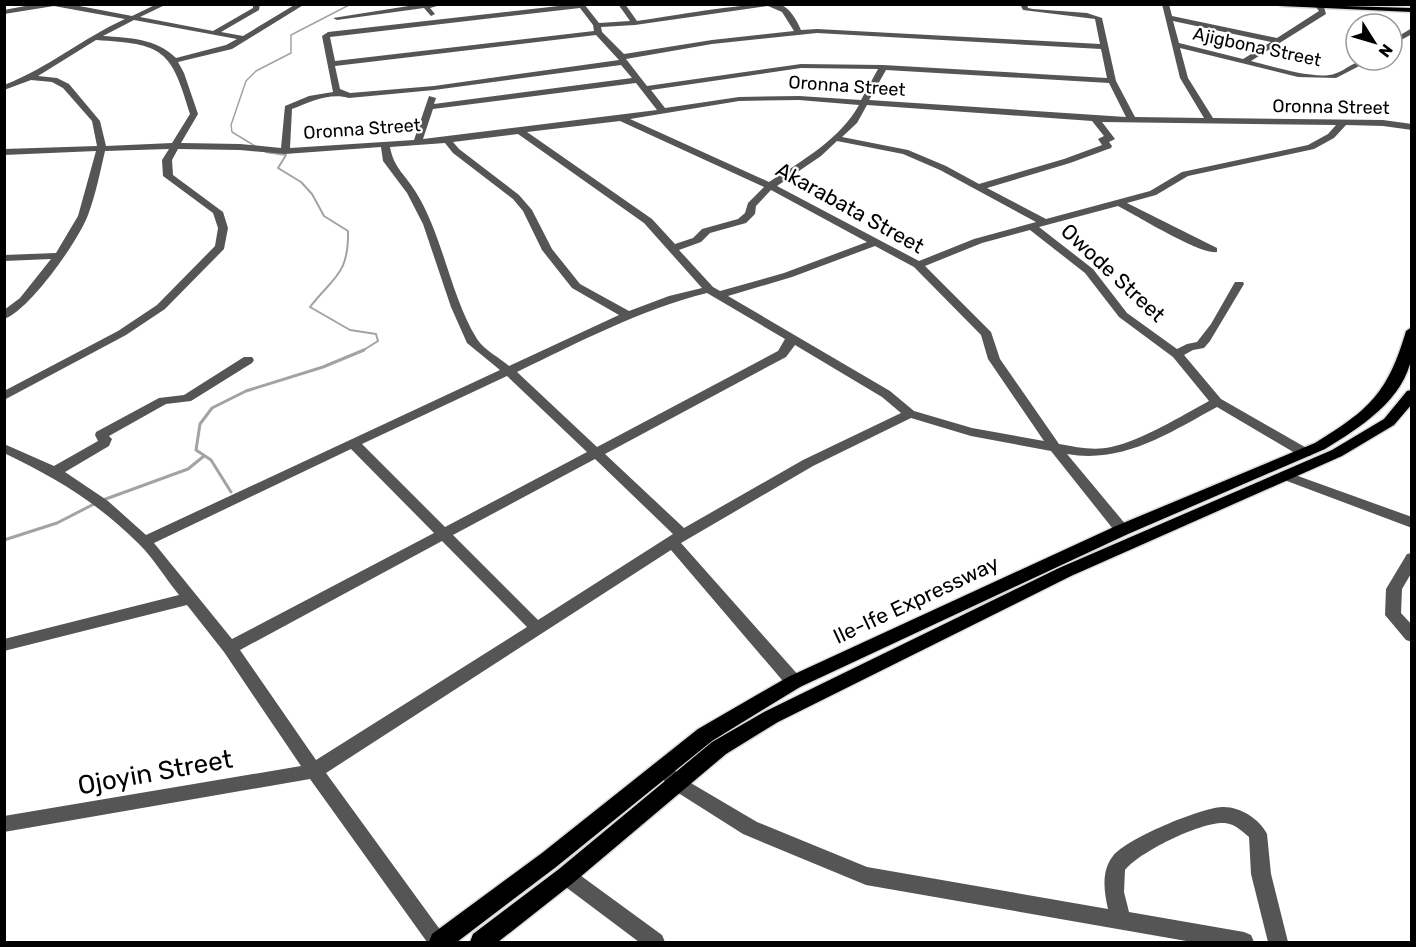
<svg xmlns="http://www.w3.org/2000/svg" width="1416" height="947" font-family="Rubik,sans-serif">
<rect width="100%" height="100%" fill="#fff"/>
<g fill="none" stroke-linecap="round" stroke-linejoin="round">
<path stroke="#a3a3a3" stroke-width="1.5" d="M255 146 232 132 231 125 246 81 256 71 291 53V35L351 4
M266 152 273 153"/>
<path stroke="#a3a3a3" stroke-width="2" d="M266 152 286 155 278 168 301 182 312 194 324 216 348 231C349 275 333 277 310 307L350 330 376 334 378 341 362 351"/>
<path stroke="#a3a3a3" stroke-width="3" d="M231 492 211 460 196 450 200 424 212 408 246 391 323 367 364 350
M103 500 188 469 204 456
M4 540 57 523 94 504"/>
<g stroke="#dbdbdb" stroke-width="3">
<path id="major" d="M1277 4 1412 8V12L1281 6Z
M1412 327C1412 336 1413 346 1412 355 1405 400 1359 428 1325 449L1128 534 800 687 712 741 556 867 457 942H429L432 934 542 853 698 729 788 677 1116 526 1315 443C1369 410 1388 393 1406 331Z
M1412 390V404L1394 425 1342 456 1071 576 778 722 726 754 573 883 498 942H470L473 934 559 869 712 742 764 712 1059 568 1332 450 1384 419 1407 391Z"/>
</g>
<path fill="#555" fill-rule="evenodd" d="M36 4H69L132 16 157 4H167L140 17 213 31 253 8V4H260L259 10 221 32 243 36 296 4H305L232 49 178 62 184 73 198 114 181 143 240 144 281 148 285 106 309 96 333 92 322 36 328 32 576 4H584L599 23 630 21 618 4H625L637 21C664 17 760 0 781 5 791 9 797 21 801 30L817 29 1100 44 1095 19 1023 10 1020 4H1027L1028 8 1033 9 1087 13 1102 18 1116 81 1135 117 1204 118 1180 78 1162 4H1169L1172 16 1277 38 1319 11 1316 7 1320 5 1324 7 1326 14 1251 61C1271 66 1316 80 1334 74 1347 70 1354 60 1368 60L1367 62 1336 78 1298 77 1180 48 1188 78 1213 118 1383 120 1412 124V130L1383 126 1346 125 1334 138 1314 149 1188 176 1156 195 1127 203 1217 248V252C1200 255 1136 215 1118 206L1039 227 1093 269 1127 313 1177 349 1187 344 1197 342 1211 324 1235 282H1243L1244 284 1210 341 1204 348 1193 350 1184 355 1221 399 1310 450 1312 453 1310 456H1300L1217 407C1169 433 1123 464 1067 454L1127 526 1129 530 1127 534H1117L1051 451 971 436 911 418 813 466 681 543 800 677 802 682 800 687 794 689 788 687 671 550 326 773 449 942H427L310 779 4 832V816L301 766 224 652 187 605 4 651V639L179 595C166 579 154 559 139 544 98 503 56 478 4 453V444L54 466 98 441 95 435 96 432 159 398 184 395 244 357H252L254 360 252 363 191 401 166 404 109 436 112 439 109 446 65 472 108 501 146 535 500 370 467 343 451 307 423 224 407 193 383 161 381 147 285 154 240 150 178 149 172 160 173 175 223 212 228 228 224 249 165 309 126 335 4 400V391L118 331 157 305 215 246 218 228 213 213 163 176 162 160 169 149 105 151C100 172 96 194 88 215 79 240 29 311 4 319V310L20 298 51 259 4 261V255L56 253 78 216 96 151 4 155V149L97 146 92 121 63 88 52 82 31 80 4 90V85C48 68 83 38 125 19L54 6 4 14V10ZM768 6 782 12 794 31 712 40 624 54 602 32 601 27 635 25ZM580 8 593 25 594 31 335 61 330 37ZM134 20 237 39 226 45 176 58C156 38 129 38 103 36ZM1173 21 1271 42 1243 59 1179 43ZM817 33 1101 49 1107 78 883 65 801 64 647 86 626 59 712 44ZM596 35 619 60 434 86 350 93 340 89 335 66ZM96 40C163 44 171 49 190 114L172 143 106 146 100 121 69 84 57 78 38 76ZM621 65 632 78 434 104 436 98 429 96 414 140 290 148 292 109C310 102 330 92 349 98L434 90ZM801 68 878 69 861 100 799 96 739 97 665 108 651 90ZM886 70 1109 83 1126 117 869 100ZM636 83 657 110 423 139 433 109ZM799 100 859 105C840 139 802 161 769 182L630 119 739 101ZM867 105 1092 121 1104 136 1098 139 1102 145 1064 159 979 184 946 166 908 150 842 137 857 123ZM620 121 764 187 748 203 745 213 738 219 702 229 693 238 675 244 652 219 527 132ZM1102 122 1336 125 1328 134 1308 145 1182 172 1150 191 1046 219 987 188 1070 163 1111 148 1112 146 1109 142 1115 139ZM518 134 644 223 702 288 669 296 629 311 580 284 552 249 532 210 519 195 459 149 453 142ZM837 141 903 154 940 170 1036 222 974 239 919 261 777 186 821 156ZM445 143 453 153 513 199 523 211 542 250 572 288 619 315 509 366C500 358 484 350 477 339 450 295 444 239 417 194 406 175 394 169 390 147ZM771 190 867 242 784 273 720 291 713 287 679 250 701 242 710 233 746 223 755 214 756 206ZM1030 230 1085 273 1119 317 1173 357 1209 401C1181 416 1143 440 1111 447 1094 451 1076 447 1059 444L1000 359 991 332 925 266 982 243ZM875 246 914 267 981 335 988 359 1044 441 972 428 914 411 890 391 728 296 792 277ZM707 293 785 339 778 351 597 447 517 372C579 342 640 310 707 293ZM795 345 882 397 901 413 803 460 684 528 605 454 786 357ZM507 376 587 452 445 527 362 444ZM351 449 434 533 232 639 154 543ZM595 459 673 534 538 620 453 535ZM442 541 527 627 316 760 240 650Z
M421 4H444L430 8 435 14 431 16 424 8 337 20 333 18Z
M1412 28V34L1392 45V40Z
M1284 471 1412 517V528L1279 478 1277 475Z
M1412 553V572L1402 589 1401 613 1412 625V642L1406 640 1385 615 1386 589 1407 554Z
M662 761 668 764 684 779 757 822 867 867 1108 909C1104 891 1101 871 1113 856 1126 839 1200 808 1222 807 1239 806 1260 819 1267 834L1271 874 1288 942H1268L1251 874 1249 837C1242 831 1235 824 1225 823 1202 821 1139 852 1125 870L1124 892 1129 912 1244 932 1251 935 1254 942H1192L866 885 743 834 672 789 653 769 656 764Z
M566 867 573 870 662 935 665 942H639L559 882 556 876 559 870Z"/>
<use href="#major" fill="#000" fill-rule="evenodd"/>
</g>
<g text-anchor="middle" stroke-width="4.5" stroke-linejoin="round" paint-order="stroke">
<g font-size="18" fill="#000" stroke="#fff">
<text transform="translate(1257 47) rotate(12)" y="6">Ajigbona Street</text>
<text transform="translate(847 86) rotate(4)" y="6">Oronna Street</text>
<text transform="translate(1331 107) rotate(1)" y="6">Oronna Street</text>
<text transform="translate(362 129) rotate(-4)" y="6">Oronna Street</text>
</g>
<g font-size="21" fill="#000" stroke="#fff">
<text transform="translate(850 208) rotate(29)" y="7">Akarabata Street</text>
<text transform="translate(1113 273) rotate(43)" y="7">Owode Street</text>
<text transform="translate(916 600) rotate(-25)" y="7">Ile-Ife Expressway</text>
</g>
<g font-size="26" fill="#000" stroke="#fff">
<text transform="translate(155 772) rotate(-10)" y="9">Ojoyin Street</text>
</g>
</g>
<rect width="1416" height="947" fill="none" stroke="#000000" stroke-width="12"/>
<g transform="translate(1374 42) rotate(127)"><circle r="28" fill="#ffffff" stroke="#999999" stroke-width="1.5"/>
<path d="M0-4.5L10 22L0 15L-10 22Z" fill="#000000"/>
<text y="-9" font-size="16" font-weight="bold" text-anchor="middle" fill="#000000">N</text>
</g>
</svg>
